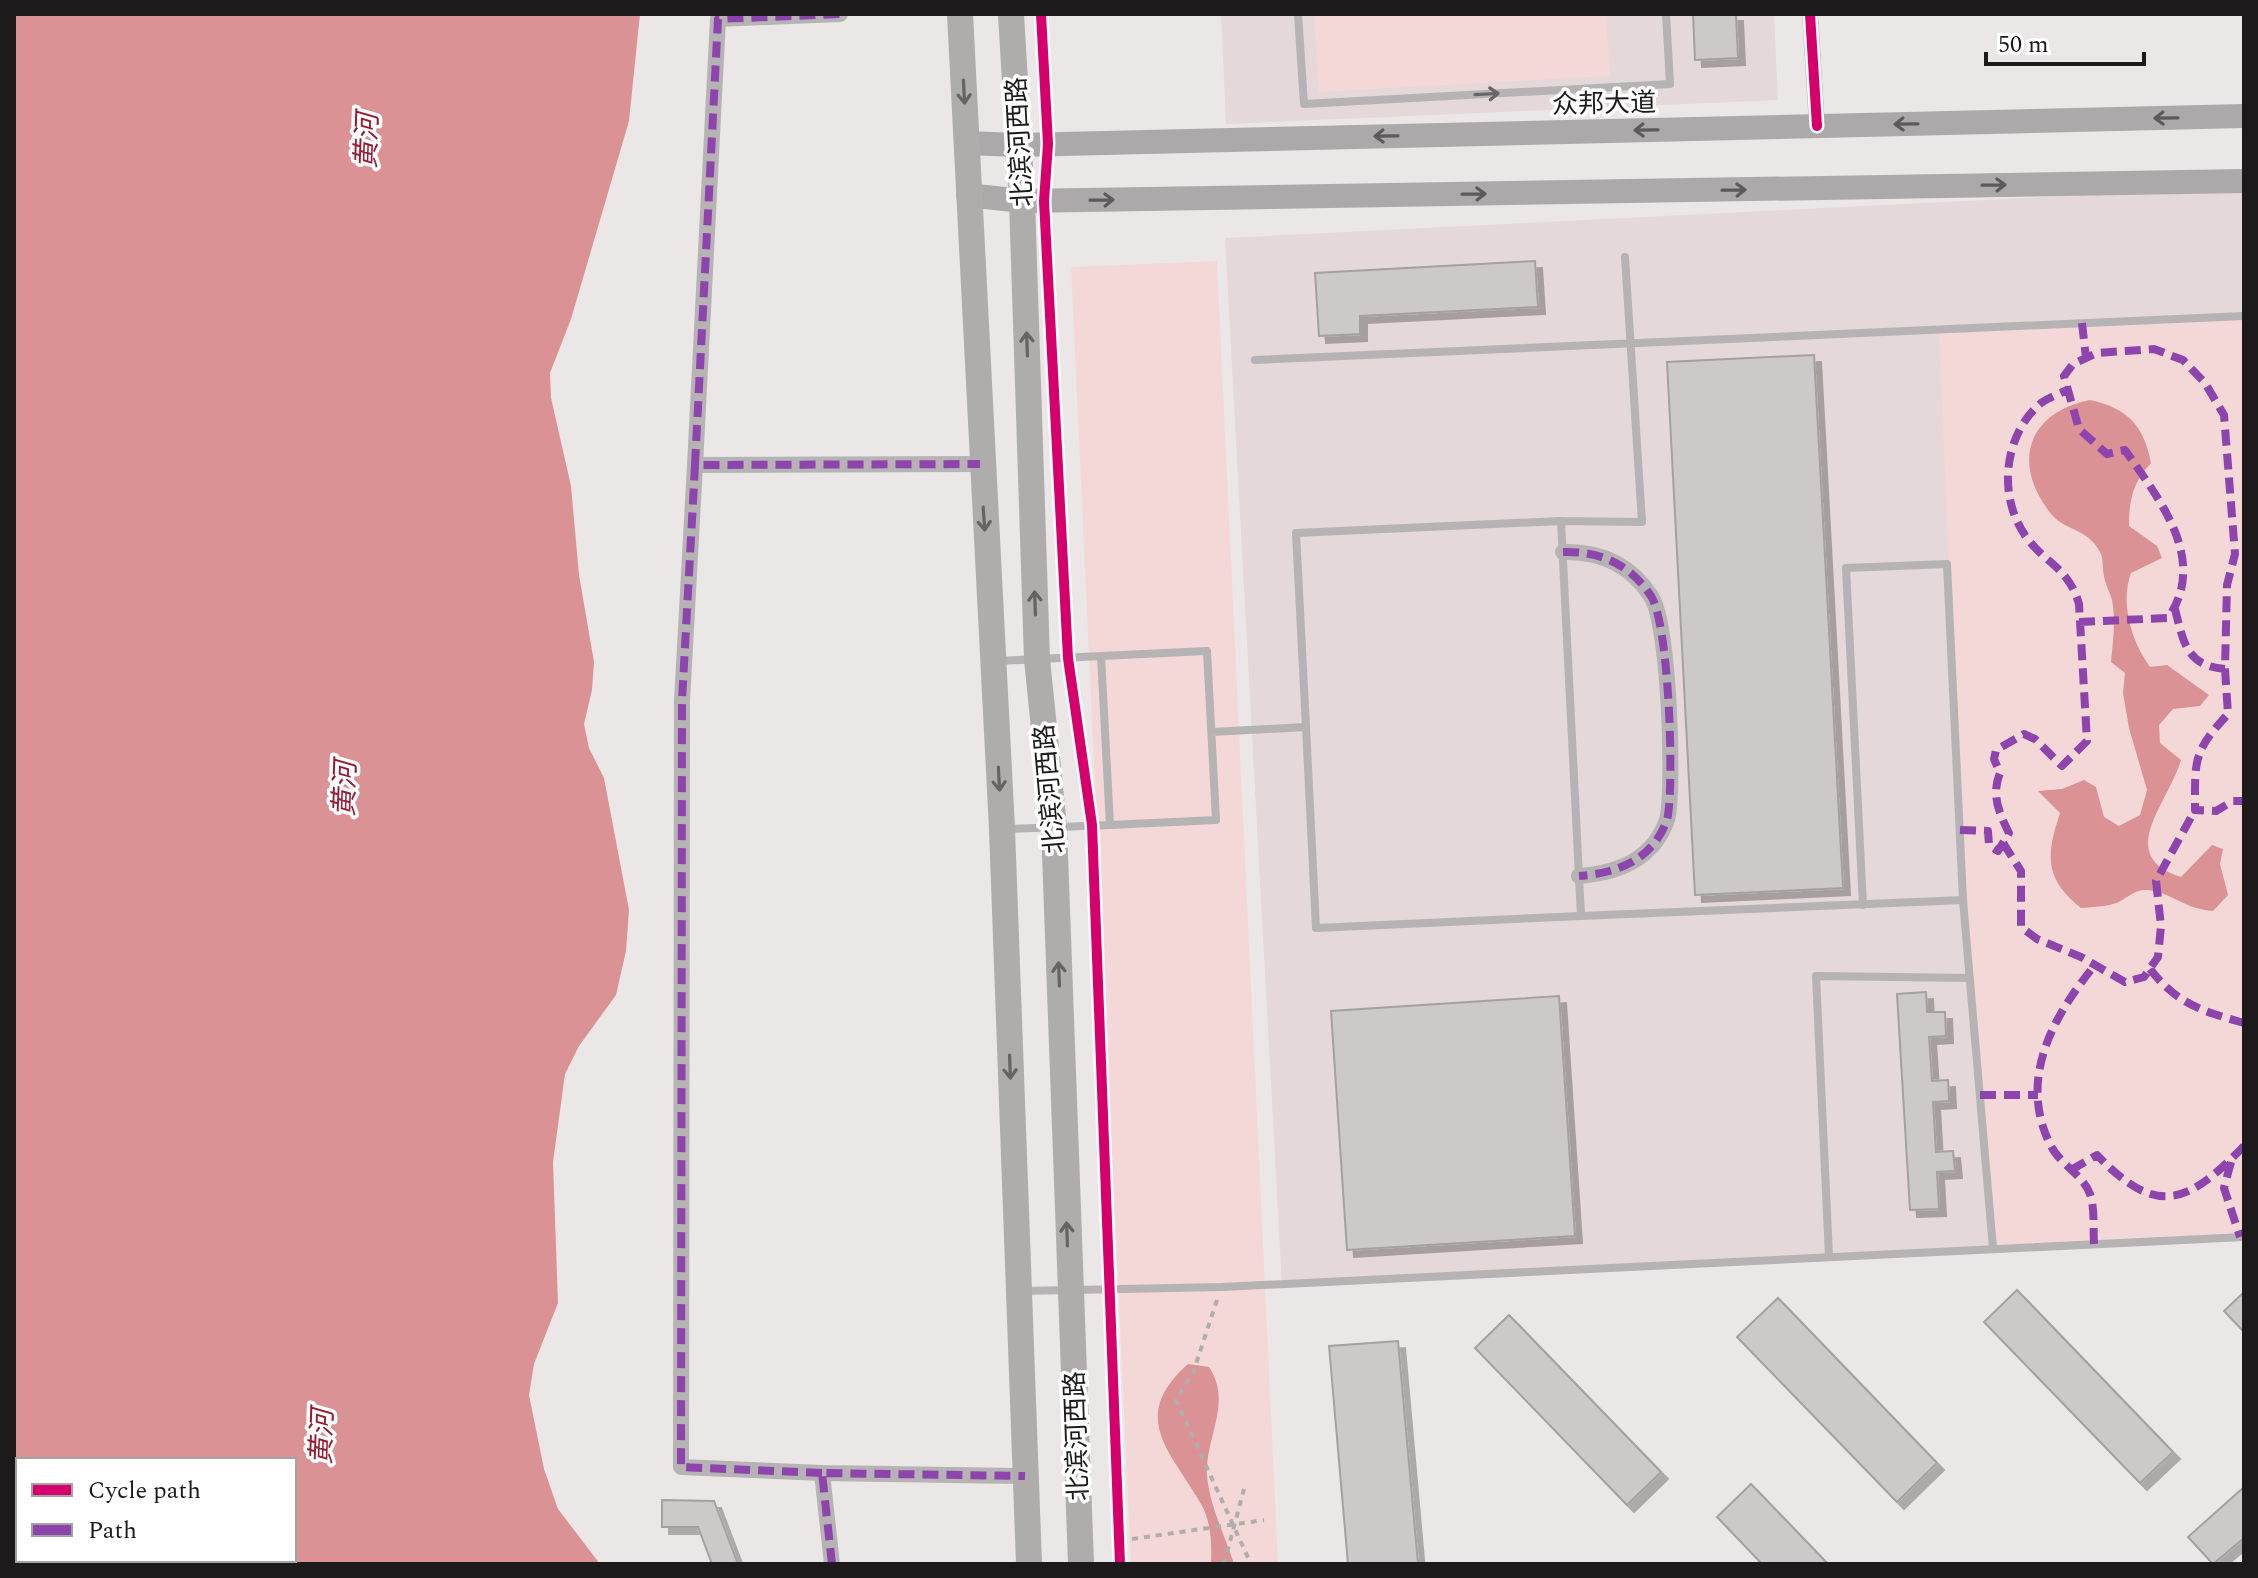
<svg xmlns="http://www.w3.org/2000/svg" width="2258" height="1578" viewBox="0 0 2258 1578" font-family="Spectral,'Noto Sans SC',serif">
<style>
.built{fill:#e4d8d8}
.green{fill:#f4d8d8}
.water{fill:#db9295;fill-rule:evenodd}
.building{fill:#cdc9c9;stroke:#a4a1a1;stroke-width:2;filter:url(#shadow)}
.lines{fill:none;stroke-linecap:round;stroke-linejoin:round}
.path{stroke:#b0adad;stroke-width:4;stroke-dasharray:6 6;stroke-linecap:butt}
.lane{stroke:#b5b3b3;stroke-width:8}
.street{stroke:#b5b3b3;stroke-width:16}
.secondary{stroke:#aba9a9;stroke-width:24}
.primary{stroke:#afacac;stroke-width:26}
.quiet{stroke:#8e44ad;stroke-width:8;stroke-dasharray:16 8;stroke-linecap:butt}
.cycleway-casing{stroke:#fff;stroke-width:15}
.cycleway{stroke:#d6006c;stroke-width:10}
.oneway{stroke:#666363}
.oneway2{stroke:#686666}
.oneway3{stroke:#5c5a5a}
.labels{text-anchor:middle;stroke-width:7;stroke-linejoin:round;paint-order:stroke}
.street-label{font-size:26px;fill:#1c1a1a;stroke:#fff}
.water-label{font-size:28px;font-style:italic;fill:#991b31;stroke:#fff}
</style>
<defs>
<filter id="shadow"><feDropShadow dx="7" dy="7" stdDeviation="0" flood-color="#0004"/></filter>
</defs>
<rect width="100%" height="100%" fill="#ece7e7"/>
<path class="built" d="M1221,14H1774L1778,100L1226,124Z
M2244,187V1238L1282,1286L1225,238Z"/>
<path class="green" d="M1314,14H1606L1610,76L1319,92Z
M1217,261L1278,1564H1131L1071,267Z
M2244,316V1237L1993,1248L1960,830L1939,330Z"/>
<path class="water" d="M14,14H640L629,121L571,319L550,373L551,398L571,486L579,575L594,662L592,690L584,724L589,748L604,778L629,910L626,951L616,995L579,1046L565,1074L553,1162L558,1303L534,1364L529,1395L544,1469L558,1509L600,1564H14ZM18,1460H294V1560H18Z
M2090,400C2127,408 2144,425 2151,463C2133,483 2129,499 2129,526L2157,546L2162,558L2131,573C2120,603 2131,641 2150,667L2167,665L2209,695L2200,706L2173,709L2159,725L2160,743L2181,760C2168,804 2114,856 2181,877L2212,845L2223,849L2220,864L2228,895L2213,911C2184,909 2171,892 2147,890C2133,889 2125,901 2113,904C2103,907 2091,907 2081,908C2044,878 2046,856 2060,813L2038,791L2062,789L2084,780L2096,787L2104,817L2119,826L2140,815L2147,790L2129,728L2123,693L2125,673L2111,662C2113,640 2116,621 2112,600C2110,592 2105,584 2104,576C2102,568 2104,560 2100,552C2087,528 2066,531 2052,515C2011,465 2026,413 2090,400Z
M1188,1364L1209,1367C1233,1403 1205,1437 1207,1475C1209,1504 1225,1536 1234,1564H1211C1212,1544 1211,1521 1201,1504C1171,1451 1128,1418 1188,1364Z"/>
<path class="building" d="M1693,14H1736L1738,58L1695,60Z
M1535,261L1538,307L1360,316V334L1319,336L1315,273Z
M1814,355L1843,888L1695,895L1667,362Z
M1926,992L1927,1012H1945L1946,1036L1929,1037L1932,1081L1948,1080L1949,1101L1933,1102L1936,1152L1953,1151L1955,1171L1937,1172L1939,1209L1910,1210L1897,994Z
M1559,996L1575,1236L1347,1250L1331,1011Z
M2017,1290L2173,1452L2140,1483L1984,1322Z
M2244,1292V1332L2224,1311Z
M1778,1298L1937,1463L1897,1502L1737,1337Z
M1509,1315L1661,1472L1627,1505L1475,1348Z
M1398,1341L1418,1564H1348L1329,1346Z
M1751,1484L1828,1564H1762L1717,1517Z
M2244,1487V1538L2213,1564L2188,1537Z
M662,1500L714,1501L738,1564H712L698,1527H662Z"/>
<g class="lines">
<path class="path" d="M1217,1300L1193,1373L1176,1400L1250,1562
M1132,1539L1264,1520
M1224,1564L1244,1489"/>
<path class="lane" d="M1041,14L1048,144L1044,201L1068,658L1092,825L1120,1564
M1298,14L1304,104L1670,84L1666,14
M1255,360L2244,316
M1561,521L1642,522L1625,257
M1207,651L1216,820L1110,825L1101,656Z
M998,661L1101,656
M1212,732L1306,727L1316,928L1581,916L1561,521L1296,533L1306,727
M1007,829L1110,825
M1963,900L1993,1248
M1581,916L1963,900L1947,564L1846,568L1863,905
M1829,1256L1816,976L1970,978
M1022,1291L1222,1287L2244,1237"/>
<path class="street" d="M1810,14L1817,126
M695,465L718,19L840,14
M1563,552C1600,551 1630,564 1651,596C1669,624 1674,778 1668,815C1667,824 1658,840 1651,847C1633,867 1605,874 1579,876
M822,1473L681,1467L682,701L695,465L980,464
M832,1564L822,1473L1025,1476"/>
<path class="secondary" d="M966,143L1020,145L2244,116
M968,195L1022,201L2244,181"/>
<path class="primary" d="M960,14L1002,829L1029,1564
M1011,14L1022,201L1037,659L1054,827L1081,1564"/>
<path class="quiet" d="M2082,323L2086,358
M695,465L718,19L840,14
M1563,552C1600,551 1630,564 1651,596C1669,624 1674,778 1668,815C1667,824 1658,840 1651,847C1633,867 1605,874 1579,876
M2079,622L2168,618C2209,559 2158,498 2125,450L2107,454L2079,429L2064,376L2073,364L2097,353L2154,349L2183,360L2205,383L2224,415L2235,554L2227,585L2225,669C2186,666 2183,641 2175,609
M2225,669L2228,714C2193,752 2195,759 2195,810L2216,811L2233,801H2244
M1960,830L1988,831L1989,845L1998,851L2009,833C1999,813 1991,795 2000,773L1994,759L1996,750L2024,734L2035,739L2062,766L2087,741L2079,604C2068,567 2047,565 2027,538C1997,498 2003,435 2041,403C2049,397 2060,394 2069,389
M2003,843L2021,871V927L2037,939L2081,957L2125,982L2144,977L2158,957L2161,926L2156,881L2195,810
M2150,969C2177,1004 2202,1011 2244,1023
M1980,1095H2038
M2231,1162L2224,1188L2240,1237
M2071,1170L2097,1155C2157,1218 2188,1204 2244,1146
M2094,1244C2093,1229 2095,1208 2090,1194C2084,1176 2060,1164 2051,1146C2017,1080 2053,1016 2095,965
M822,1473L681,1467L682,701L695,465L980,464
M832,1564L822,1473L1025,1476"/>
<g class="cycleway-casing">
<path id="cycleway" d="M1041,14L1048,144L1044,201L1068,658L1092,825L1120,1564
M1810,14L1817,126"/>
</g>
<use href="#cycleway" class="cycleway"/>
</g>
<defs><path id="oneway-shaft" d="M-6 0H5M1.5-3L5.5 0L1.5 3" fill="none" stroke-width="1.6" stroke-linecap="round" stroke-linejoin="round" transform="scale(2)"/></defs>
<g class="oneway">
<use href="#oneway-shaft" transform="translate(964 92) rotate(87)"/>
<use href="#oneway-shaft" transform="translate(1027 344) rotate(-92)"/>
<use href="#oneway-shaft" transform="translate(984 519) rotate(86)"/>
<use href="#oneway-shaft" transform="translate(1035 603) rotate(-92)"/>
<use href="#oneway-shaft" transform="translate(999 779) rotate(87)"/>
<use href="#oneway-shaft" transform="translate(1059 974) rotate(-92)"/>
<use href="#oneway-shaft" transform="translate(1010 1067) rotate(88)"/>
<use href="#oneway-shaft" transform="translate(1067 1234) rotate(-92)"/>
</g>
<use class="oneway2" href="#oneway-shaft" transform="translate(1487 94) rotate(-3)"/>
<g class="oneway3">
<use href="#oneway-shaft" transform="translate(2166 118) rotate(179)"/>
<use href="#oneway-shaft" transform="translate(1906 124) rotate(179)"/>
<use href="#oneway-shaft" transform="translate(1646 130) rotate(179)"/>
<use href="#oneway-shaft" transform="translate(1386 136) rotate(179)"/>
<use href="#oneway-shaft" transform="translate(1994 185) rotate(-1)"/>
<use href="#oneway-shaft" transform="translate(1734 190) rotate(-1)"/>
<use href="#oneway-shaft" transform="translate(1474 194) rotate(-1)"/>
<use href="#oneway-shaft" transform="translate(1102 200) rotate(-1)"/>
</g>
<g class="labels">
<g class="street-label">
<text transform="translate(1604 103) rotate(-1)" y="9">众邦大道</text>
<text transform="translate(1019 142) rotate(-93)" y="9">北滨河西路</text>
<text transform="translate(1049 789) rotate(-95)" y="9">北滨河西路</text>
<text transform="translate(1076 1436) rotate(-92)" y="9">北滨河西路</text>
</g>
<g class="water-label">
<text transform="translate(366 141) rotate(-88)" y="10">黄河</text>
<text transform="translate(344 789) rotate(-88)" y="10">黄河</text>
<text transform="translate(321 1437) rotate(-88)" y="10">黄河</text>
</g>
</g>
<rect width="2258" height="1578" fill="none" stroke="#1c1a1a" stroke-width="32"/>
<rect x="16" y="1458" width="280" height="104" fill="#ffffff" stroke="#a4a3a3" stroke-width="2"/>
<rect x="32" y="1484" width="40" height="12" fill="#d6006c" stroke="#a4a3a3" stroke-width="2"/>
<text x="88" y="1498" font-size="24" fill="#1c1a1a">Cycle path</text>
<rect x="32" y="1524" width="40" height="12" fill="#8e44ad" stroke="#a4a3a3" stroke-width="2"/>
<text x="88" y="1538" font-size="24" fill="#1c1a1a">Path</text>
<path d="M1986 52v12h158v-12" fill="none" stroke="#1c1a1a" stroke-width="4"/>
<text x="1998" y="52" font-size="24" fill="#1c1a1a" stroke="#ffffff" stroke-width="6" paint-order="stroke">50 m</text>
</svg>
